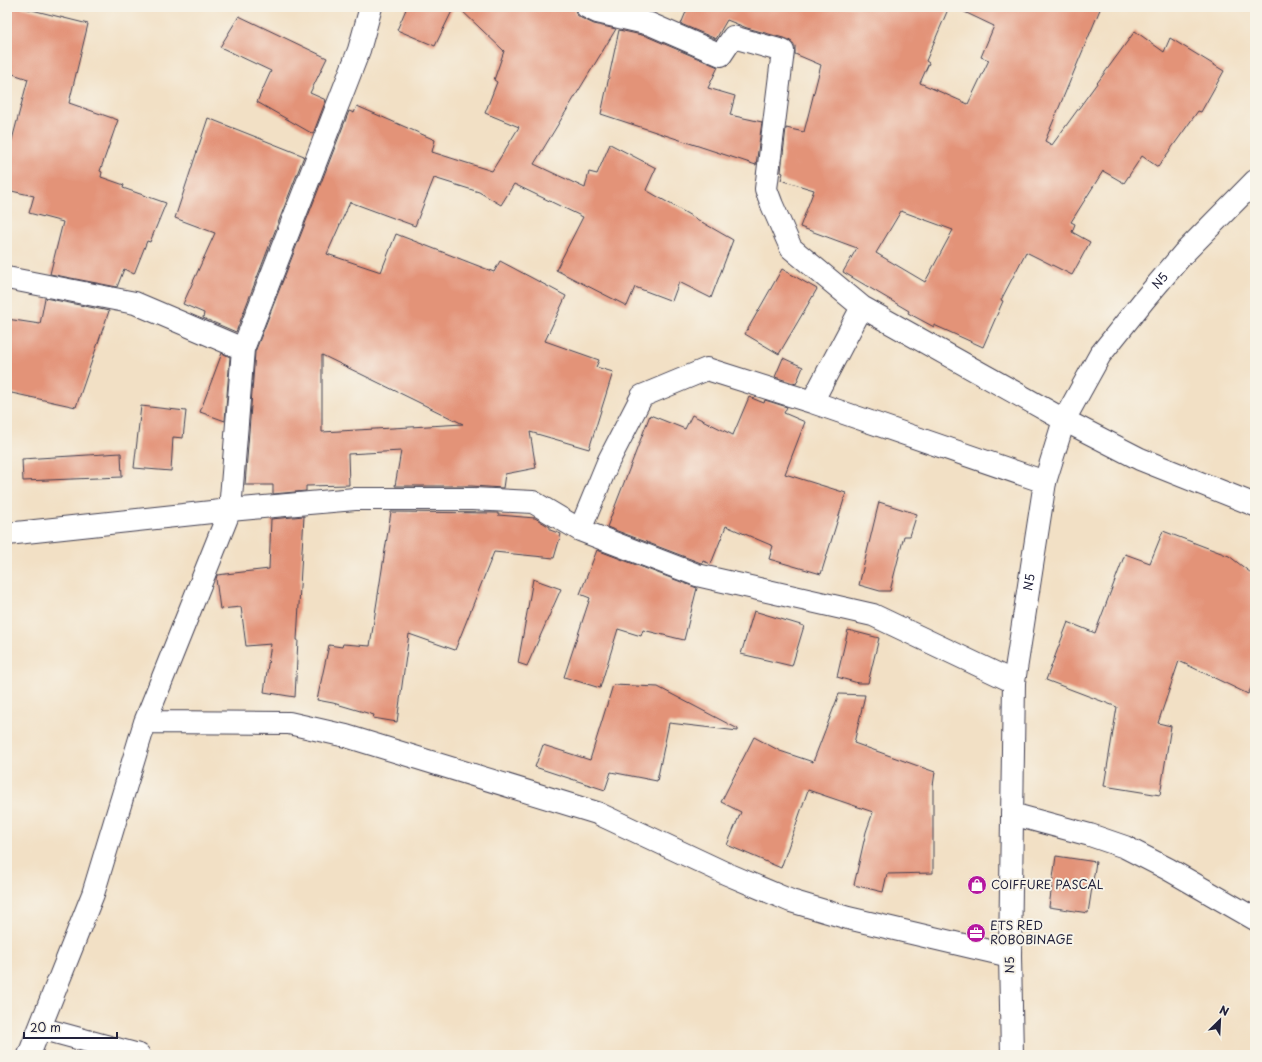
<svg xmlns="http://www.w3.org/2000/svg" width="1262" height="1062" viewBox="0 0 1262 1062" font-family="'Playpen Sans',sans-serif">
<style>
.building{fill:#e39378;fill-rule:evenodd}
.lines{fill:none;stroke-linecap:round;stroke-linejoin:round}
.minor-casing{stroke:#413e50;stroke-width:24}
.major-casing{stroke:#413e50;stroke-width:24}
.minor{stroke:#fff;stroke-width:22}
.major{stroke:#fff;stroke-width:22}
.labels{text-anchor:middle;stroke-width:4;stroke-linejoin:round;paint-order:stroke}
.street-label{font-size:12px;fill:#22223b;stroke:#f7f3e8}
.poi-label{font-size:12px;fill:#22223b;stroke:#f7f3e8;text-anchor:start}
</style>
<rect width="100%" height="100%" fill="#f7f3e8"/>
<filter id="ink" filterUnits="userSpaceOnUse"><feTurbulence type="fractalNoise" baseFrequency=".025" numOctaves="2"/><feDisplacementMap in="SourceGraphic" scale="8" xChannelSelector="R" yChannelSelector="G"/><feConvolveMatrix kernelMatrix="1 2 1 2 8 2 1 2 1" color-interpolation-filters="sRGB"/></filter>
<filter id="wash" filterUnits="userSpaceOnUse"><feTurbulence type="fractalNoise" baseFrequency=".012" numOctaves="4" result="noise"/><feDisplacementMap in="SourceGraphic" scale="16" xChannelSelector="R" yChannelSelector="G"/><feGaussianBlur stdDeviation="0.9" result="paint"/><feColorMatrix in="noise" values="0 0 0 0 0 0 0 0 0 0 0 0 0 0 0 0 0 1.4 0 .05"/><feComposite in="paint" operator="in"/></filter>
<g filter="url(#wash)">
<rect width="100%" height="100%" fill="#f2e0c5"/>
<g id="blocks">
<path class="building" d="M7,7H20L88,24L69,103L118,120L100,171L102,172L101,177L124,185L123,188L166,203L150,242L147,241L134,274L124,269L117,287L50,274L63,222L29,213L34,196L7,190V159L28,79L7,72Z
M407,7H454L435,46L397,30Z
M458,7H575L576,14L581,18L594,24L616,29L534,164L585,188L589,172L597,174L610,144L656,168L646,190L733,240L711,298L679,282L672,301L635,287L627,306L556,270L583,217L514,184L501,205L479,192L434,178L415,226L350,202L327,254L381,272L396,234L494,272L500,261L566,296L545,341L599,360L596,367L613,372L589,449L530,432L536,468L505,474L503,488L472,486H395L401,451L348,454L349,485L306,486V491L273,494V485H245L255,352L349,111L354,113L357,106L435,140L432,152L492,171L519,127L485,113L497,82L494,80L504,51ZM322,355L463,424L322,432Z
M688,7H949L926,61L929,63L920,83L968,104L989,60L981,57L994,26L954,7H1101L1045,141L1052,145L1135,31L1164,52L1170,38L1224,71L1201,112L1198,111L1158,167L1142,156L1124,183L1103,171L1071,222L1075,224L1072,232L1090,242L1072,275L1026,252L1001,300L1003,301L983,347L934,325V327L908,313L909,311L843,272L857,248L800,227L814,190L781,180L783,173L781,172L786,128L804,132L821,65L795,54V46L792,42L787,39L747,28L727,20L716,39L681,24ZM901,211L953,230L925,282L876,253Z
M239,16L327,58L310,93L326,100L313,134L257,102L271,71L220,47Z
M619,30L646,36L718,67L708,88L735,96L730,115L762,122L756,165L601,114Z
M208,118L304,156L236,332L203,318L204,313L183,304L215,233L175,218Z
M782,269L817,289L779,354L745,334Z
M45,298L109,311L76,407L7,392V319L40,324Z
M222,353L230,357L225,421L200,412Z
M783,358L803,367L796,384L775,377Z
M749,397L764,403L765,400L787,407L784,413L805,422L785,474L846,493L821,574L769,559L773,546L726,526L711,564L703,561L702,563H701L607,527L650,415L685,429L692,415L733,435Z
M141,406L186,411L183,438L173,437L171,471L134,468Z
M121,453L122,477L23,481L22,459Z
M879,502L917,514L910,536H904L890,591H880L859,585Z
M391,512L498,513V515L535,518L550,527V530L561,534L554,558L494,552L455,650L409,634L397,722L373,718L374,715L333,703L317,700L329,645L342,647L343,644L370,646Z
M304,516L297,640H298L295,697L264,692L271,644L246,646L241,607L220,609L216,579L217,575L269,569L271,519Z
M1163,531L1229,556L1255,576V680L1248,694L1179,661L1158,723L1171,726L1160,795L1104,786L1117,707L1046,680L1068,622L1095,633L1125,554L1150,563Z
M597,550L697,588L684,640L643,630L641,636L618,629L600,688L564,677L590,598L580,594Z
M533,579L561,589L527,666L518,663Z
M754,611L804,626L792,666L741,654Z
M848,630L879,638L868,683H858L837,677Z
M613,685L658,687L738,729V731L669,723L657,781L611,772L605,790L535,767L543,745L590,760Z
M839,694L865,695L854,743L935,772L933,786V873L887,874L883,892L854,885L866,832L873,812L808,790L781,868L727,845L741,812L721,802L754,737L780,751L813,762Z
M1056,856L1096,862L1088,913L1049,907Z"/>
</g>
</g>
<g filter="url(#ink)">
<use href="#blocks" fill-opacity="0" stroke="#413e50" stroke-width="1"/>
<g class="lines">
<g class="minor-casing">
<path id="minor" d="M587,7L597,12L650,24L721,55L733,37L783,51L766,189L772,205L791,248L862,307L1064,420L1140,459L1255,505
M7,278L135,303L243,349
M812,402L862,307
M580,530L697,575L873,615L1014,682
M7,534L230,510L355,499H472L533,502L580,530L608,462L642,396L707,369L812,402L1045,482
M145,722L289,723L346,736L597,813L725,873L791,901L848,918L1010,956
M1012,814L1090,835L1125,847L1168,869L1255,919
M40,1028L139,1055
M29,1055L93,894L145,722L230,510L243,349L359,50L371,7"/>
</g>
<g class="major-casing">
<g id="major">
<path id="s1" d="M1012,1055L1010,956L1014,682L1045,482L1064,420L1100,355L1144,300L1183,254L1255,181"/>
</g>
</g>
<use href="#minor" class="minor"/>
<use href="#major" class="major"/>
</g>
</g>
<defs>
<g id="shop-disc" transform="scale(1)"><circle r="9.5" fill="#b5179e" stroke="#f7f3e8"/><path d="M-5-2.5h2.3a2.7 3.5 0 0 1 5.4 0H5L5.5 6h-11ZM-1.5-2.5h3a1.5 2.3 0 0 0-3 0Z" fill="#fff"/></g>
<g id="office-disc" transform="scale(1)"><circle r="9.5" fill="#b5179e" stroke="#f7f3e8"/><path d="M-6-3h4V-5.5h4V-3h4V5H-6ZM-1-4.5V-3h2v-1.5ZM-6 0V1H6V0Z" fill="#fff"/></g>
</defs>
<g fill-rule="evenodd">
<use href="#shop-disc" x="977" y="885"/>
<use href="#office-disc" x="976" y="933"/>
</g>
<g class="labels">
<g class="street-label">
<text dy="4" stroke="none"><textPath href="#s1" startOffset="810">N5</textPath></text>
<text dy="4" stroke="none"><textPath href="#s1" startOffset="474">N5</textPath></text>
<text transform="translate(1010 965) rotate(-91)" y="4">N5</text>
</g>
<g class="poi-label">
<text x="991" y="889">COIFFURE PASCAL</text>
<text x="990" y="930">ETS RED<tspan x="990" dy="14">ROBOBINAGE</tspan></text>
</g>
</g>
<rect width="1262" height="1062" fill="none" stroke="#f7f3e8" stroke-width="24"/>
<g transform="translate(1220 1020) rotate(24)" stroke="#f7f3e8" stroke-width="3" paint-order="stroke">
<path d="M0-3L7 15L0 10L-7 15Z" fill="#22223b"/>
<text y="-6" font-size="11" font-weight="bold" text-anchor="middle" fill="#22223b">N</text>
</g>
<path d="M24 1032v6h93v-6" fill="none" stroke="#22223b" stroke-width="2"/>
<text x="30" y="1032" font-size="12" fill="#22223b" stroke="#f7f3e8" stroke-width="3" paint-order="stroke">20 m</text>
</svg>
